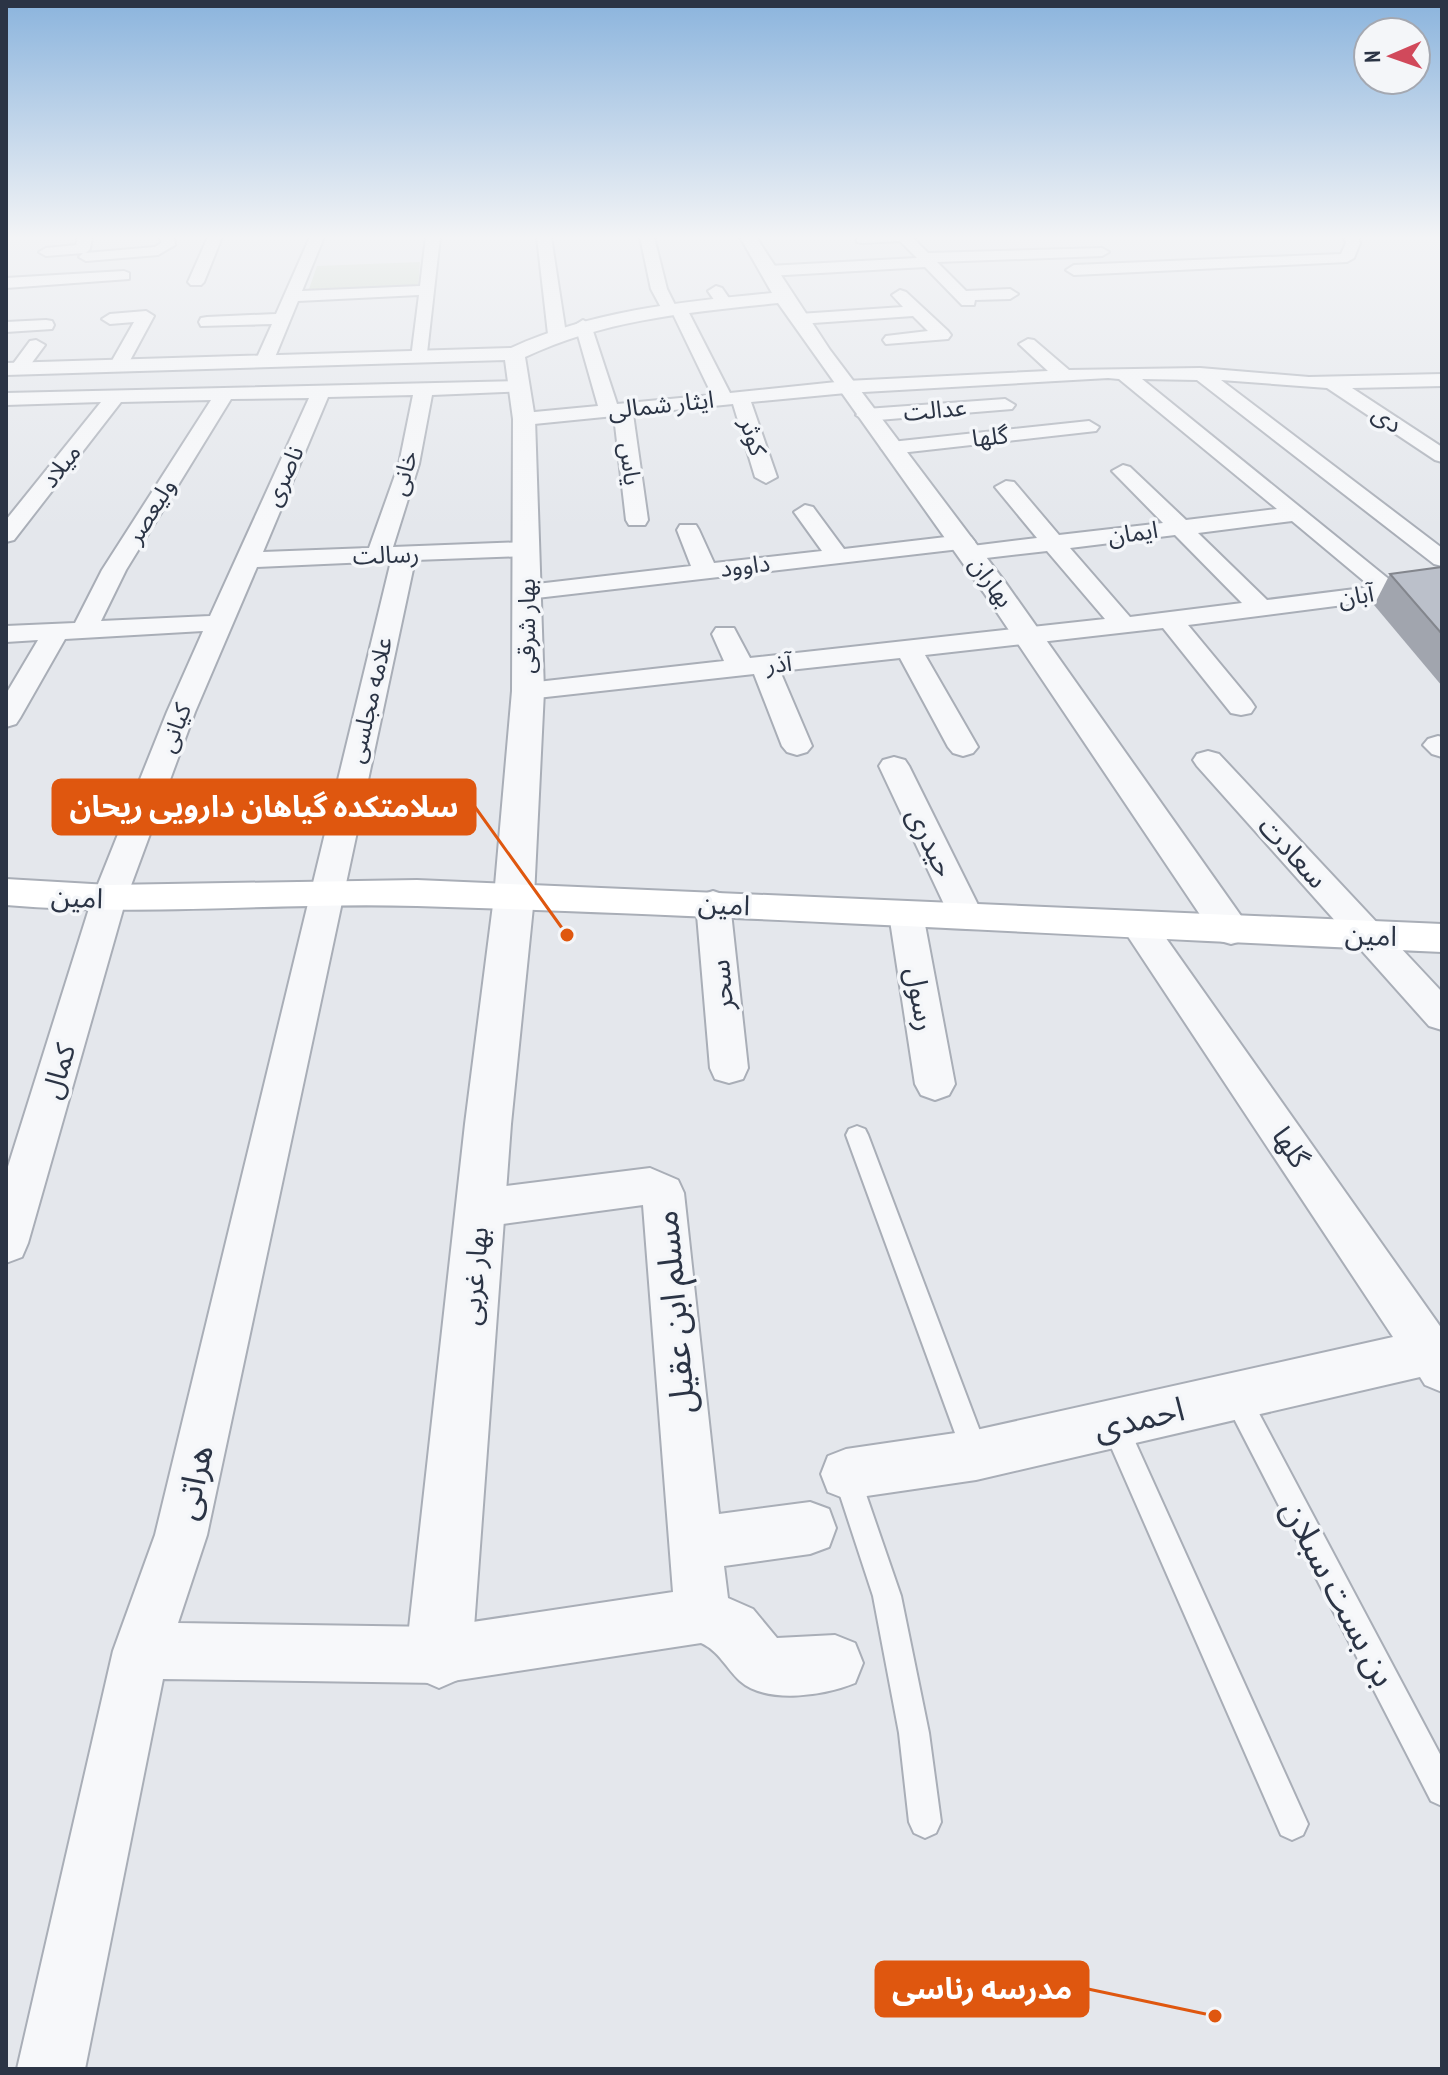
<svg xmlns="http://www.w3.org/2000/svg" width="1448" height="2075" viewBox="0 0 1448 2075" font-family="'PT Sans Narrow','Noto Sans Arabic',sans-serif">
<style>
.green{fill:#c9d6c5}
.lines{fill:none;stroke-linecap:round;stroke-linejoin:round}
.service-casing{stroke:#a9aeb7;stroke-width:4}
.minor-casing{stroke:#a9aeb7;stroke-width:4}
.tertiary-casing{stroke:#a9aeb7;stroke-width:4}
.secondary-casing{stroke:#a9aeb7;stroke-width:4}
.service{fill:#f7f8fa;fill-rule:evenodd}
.minor{fill:#f7f8fa;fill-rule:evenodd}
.tertiary{fill:#f7f8fa;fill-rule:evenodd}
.secondary{fill:#fff;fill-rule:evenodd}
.wall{fill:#a1a5ae}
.building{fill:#bbc0ca;stroke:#83868d;stroke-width:2}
.labels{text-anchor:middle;stroke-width:7;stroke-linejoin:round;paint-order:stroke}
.far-street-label{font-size:24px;fill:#2b3445;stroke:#f4f6f9}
.street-label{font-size:28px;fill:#2b3445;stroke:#f4f6f9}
.near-street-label{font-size:34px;fill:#2b3445;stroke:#f4f6f9}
.leader{fill:none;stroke:#df570f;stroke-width:3}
.callout-dot{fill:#df570f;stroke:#f4f6f9;stroke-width:3}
.callout{fill:#df570f;stroke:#df570f;stroke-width:3}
.callout-label{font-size:30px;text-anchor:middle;font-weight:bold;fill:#fff}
</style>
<rect width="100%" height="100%" fill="#e4e7ec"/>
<path class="green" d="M420,262L418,287L308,292L317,266Z"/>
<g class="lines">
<g class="service-casing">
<path id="service" d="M857,1126L865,1129L868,1135L989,1455L985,1464L976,1468L967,1464L963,1455L846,1135L849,1129Z
M1236,1383L1245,1387L1442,1758V1806L1431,1801L1227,1405L1223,1396L1227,1387Z
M1114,1411L1123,1415L1303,1813L1308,1824L1303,1835L1292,1840L1281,1835L1101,1424L1105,1415Z
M846,1461L855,1465L859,1474L901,1596L929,1733L941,1822L936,1833L925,1838L914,1833L909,1822L899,1733L873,1596L833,1474L837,1465Z"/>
</g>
<g class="minor-casing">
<path id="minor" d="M78,237H92L90,249L86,253L155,247L161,243L160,237H174L175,245L158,255L86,261L79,257L83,253L46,256L39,252L46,248L76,245Z
M208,237H222L204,282L201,285H191L188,282Z
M310,237H324L302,291L420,286L426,237H440L426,362H414L411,358L419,295L298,301L273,362L264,367L255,362L272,324L201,326L199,322L201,318L207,317L276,314Z
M537,237H551L566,334L557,339L548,334Z
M640,237H654L667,289L675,305L685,306L687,309L730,393L846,381L1048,371L1019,344L1028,339L1034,340L1069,370L1200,368L1309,377L1442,374V386L1352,388L1442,447V462L1435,460L1327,388L1221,380L1442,548V566L1434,564L1197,380L1142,379L1401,589L1398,594L1382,600L1188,625L1251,701L1255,707L1251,713L1241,715L1231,713L1163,628L925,655L978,747L973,753L963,756L953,753L948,747L900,658L780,671L812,746L807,752L797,755L787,752L782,746L754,674L528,699L518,697L514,691L518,685L528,683L724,661L712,634L716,628H734L750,658L1105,619L1047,551L969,560L961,558L957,553L960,549L528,599L519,597L516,592L519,587L528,585L691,566L677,530L680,525H696L699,530L714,563L822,551L794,512L805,505L813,507L844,549L963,535L971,537L975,542L972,546L1037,538L995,487L1006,481L1014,482L1059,535L1163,523L1112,471L1123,465L1130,467L1186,520L1277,509L1119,379L1108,378L846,393L751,402L777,477L766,483L755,477L733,404L633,414L648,520L645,525H629L626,520L614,416L524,425L514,419L524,413L598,406L575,325L583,320L591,325L617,404L712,395L673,314L664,313L651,289ZM1292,521L1371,587L1267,600L1198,533ZM1175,535L1242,603L1130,617L1070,548Z
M857,237H912L928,253L1102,248L1109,252L1102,256L937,262L966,291L1010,289L1018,294L1010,299L975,300L974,305H962L925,267L768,276L760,271L768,266L917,258L900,241L862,243L857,242Z
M1344,237H1358L1360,243L1354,258L1347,262L1074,275L1066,270L1074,265L1341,254L1346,243Z
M124,271L129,273V279L6,288V278Z
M716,286L722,288L733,304L731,307H719L708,291Z
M900,290L906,292L948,331L951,335L948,339L886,344L883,340L886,336L928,331L913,316L799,324L791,319L799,314L903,307L892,295Z
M146,311L154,316L127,366L118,371L112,370L109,366L134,322L110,324L102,319L110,314Z
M46,320L52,321L54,325L52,329L6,332V322Z
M36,340L45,345L25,372H13L10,368L13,364L30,341Z
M518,381L527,387L525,391L432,395L419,464L393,547L526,542L534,544L538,549L534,554L526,556L415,560L207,1535L178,1623L439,1627L673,1592L643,1205L481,1227L466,1221L459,1208L466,1195L481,1189L650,1168L678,1180L684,1193L719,1514L810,1502L829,1509L836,1528L829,1547L810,1554L724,1566L728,1598L753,1609L777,1638L835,1635L855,1643L863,1663L855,1683C826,1695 767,1705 740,1681C726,1668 719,1651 701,1643L439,1683L163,1679L85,2069H17L113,1651L155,1535L391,561L257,567L195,712L126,899L28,1243L22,1257L6,1263V1173L92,899L167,712L203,631L65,639L20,718L16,724L6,727V694L38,640L6,642V626L75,623L102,570L211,400L121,402L14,540L6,542V520L101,402L6,405V393ZM413,395L399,464L369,548L263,552L328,397ZM309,398L210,616L101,621L126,570L231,399Z
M1005,399L1015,405L1012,409L866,421L856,415L866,409Z
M1089,421L1099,427L1096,431L891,454L881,448L891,442Z
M1438,736L1442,737V757L1432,754L1423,745L1428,739Z
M1208,751L1219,754L1442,992V1030L1429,1026L1197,766L1193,760L1197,754Z
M894,757L905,760L909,766L984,917L979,925L967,929L955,925L950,917L879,766L883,760Z
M713,891L725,895L730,903L748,1068L743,1079L729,1083L715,1079L710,1068L696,903L701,895Z
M906,902L918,906L923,914L955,1084L949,1095L935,1100L921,1095L915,1084L889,914L894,906Z
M1139,914L1151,917L1442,1329V1392L1425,1385L1420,1377L976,1480L846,1499L828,1492L821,1474L828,1456L846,1449L976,1430L1393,1337L1127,935L1122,926L1127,917Z"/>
</g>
<g class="tertiary-casing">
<path id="tertiary" d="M740,237H756L830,350L1005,582L1251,930L1245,940L1231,944L1217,940L984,593L778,303C691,312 606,319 525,357L535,419L544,691L534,897L511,1124L472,1655L462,1678L439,1688L416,1678L406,1655L465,1124L494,897L512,691L513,419L505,360L6,375V363L511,348C594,310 682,302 772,293Z"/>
</g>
<g class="secondary-casing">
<path id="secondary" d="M6,879L109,885L417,880L1442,924V952C1101,937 759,916 417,906C280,902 143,917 6,905Z"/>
</g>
<use href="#service" class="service"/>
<use href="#minor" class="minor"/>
<use href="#tertiary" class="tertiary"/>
<use href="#secondary" class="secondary"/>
</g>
<path class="wall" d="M1442,567V686L1374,605L1390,574Z"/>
<path class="building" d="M1442,567V634L1390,574Z"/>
<linearGradient id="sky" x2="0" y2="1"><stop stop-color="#8bb4dd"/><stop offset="0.45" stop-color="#f3f4f6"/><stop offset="1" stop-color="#f3f4f6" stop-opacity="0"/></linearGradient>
<rect width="1448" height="527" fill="url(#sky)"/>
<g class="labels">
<g class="far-street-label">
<text transform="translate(661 405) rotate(-6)" y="8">ایثار شمالی</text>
<text transform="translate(935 410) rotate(-5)" y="8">عدالت</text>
<text transform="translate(1387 419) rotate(34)" y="8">دی</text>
<text transform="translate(753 437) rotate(72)" y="8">کوثر</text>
<text transform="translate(990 437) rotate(-6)" y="8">گلها</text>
<text transform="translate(630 464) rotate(83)" y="8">یاس</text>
<text transform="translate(61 466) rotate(-52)" y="8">میلاد</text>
<text transform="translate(404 473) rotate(-74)" y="8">خانی</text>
<text transform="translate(284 476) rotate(-66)" y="8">ناصری</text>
<text transform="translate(151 511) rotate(-58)" y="8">ولیعصر</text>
<text transform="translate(1133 533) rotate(-8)" y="8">ایمان</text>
<text transform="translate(386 555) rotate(-2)" y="8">رسالت</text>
<text transform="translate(745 566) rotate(-7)" y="8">داوود</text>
<text transform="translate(991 582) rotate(54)" y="8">بهاران</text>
<text transform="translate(1356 596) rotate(-9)" y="8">آبان</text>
<text transform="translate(527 626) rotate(-90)" y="8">بهار شرقی</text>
<text transform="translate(779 664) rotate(-6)" y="8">آذر</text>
<text transform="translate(370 700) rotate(-77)" y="8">علامه مجلسی</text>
<text transform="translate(175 728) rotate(-69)" y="8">کیانی</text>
</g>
<g class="street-label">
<text transform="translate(931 842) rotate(64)" y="10">حیدری</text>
<text transform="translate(1293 852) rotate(47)" y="10">سعادت</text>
<text transform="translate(77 897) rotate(3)" y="10">امین</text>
<text transform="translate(724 904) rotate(3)" y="10">امین</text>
<text transform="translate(1371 935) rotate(2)" y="10">امین</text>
<text transform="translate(721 985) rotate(-95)" y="10">سحر</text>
<text transform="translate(921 999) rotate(80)" y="10">رسول</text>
<text transform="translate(58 1071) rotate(-73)" y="10">کمال</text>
<text transform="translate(1291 1147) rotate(56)" y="10">گلها</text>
<text transform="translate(474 1276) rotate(-85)" y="10">بهار غربی</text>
</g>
<g class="near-street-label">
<text transform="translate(674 1312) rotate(-95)" y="12">مسلم ابن عقیل</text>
<text transform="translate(1139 1418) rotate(-13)" y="12">احمدی</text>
<text transform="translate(193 1482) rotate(-77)" y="12">هراتی</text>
<text transform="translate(1339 1593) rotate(62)" y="12">بن بست سبلان</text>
</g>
</g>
<path class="leader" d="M567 935L475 807M1215 2016L1088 1989"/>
<g class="callout-dot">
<circle cx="567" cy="935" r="8"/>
<circle cx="1215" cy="2016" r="8"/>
</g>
<g class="callout">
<rect x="53" y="780" width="422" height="54" rx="8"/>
<rect x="876" y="1962" width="212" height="54" rx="8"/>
</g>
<g class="callout-label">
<text x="264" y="817">سلامتکده گیاهان دارویی ریحان</text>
<text x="982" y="1999">مدرسه رناسی</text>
</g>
<rect width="1448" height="2075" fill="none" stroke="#2b3445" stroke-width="16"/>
<g transform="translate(1392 56) rotate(268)"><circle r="38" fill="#f4f6f9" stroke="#a4a8b1" stroke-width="2"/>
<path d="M0-6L14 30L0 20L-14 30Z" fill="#d1495b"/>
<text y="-12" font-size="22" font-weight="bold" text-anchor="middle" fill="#2b3445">N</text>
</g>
</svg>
